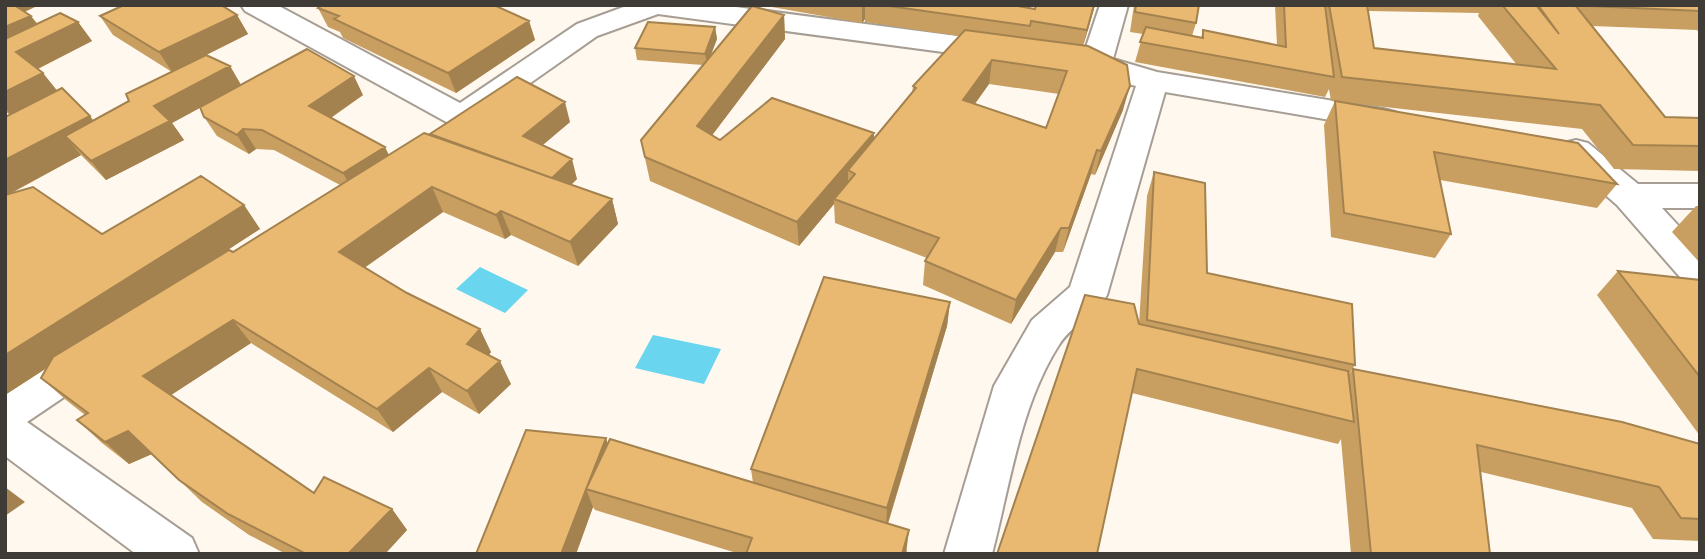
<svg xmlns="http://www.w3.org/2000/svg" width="1705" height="559" viewBox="0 0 1705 559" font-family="Inter,sans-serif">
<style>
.water{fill:#69d5ef}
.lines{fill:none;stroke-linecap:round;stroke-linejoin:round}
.minor-casing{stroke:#a69e94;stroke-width:4}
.minor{fill:#fff;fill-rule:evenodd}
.wall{fill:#c89f61;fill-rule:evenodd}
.shaded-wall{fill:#a3824f}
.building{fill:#e9b971;stroke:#a3824f;stroke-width:2;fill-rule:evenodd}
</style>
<rect width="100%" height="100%" fill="#fff8ef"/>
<path class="water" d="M480,267L528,290L505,313L456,289Z
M653,335L721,349L704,384L635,368Z"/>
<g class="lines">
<g class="minor-casing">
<path id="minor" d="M241,5H277L460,103L577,24L629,5H721L1003,42L1014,45L1018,51L1014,57L1003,60L658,14L597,36L472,124L461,127L450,124L245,11Z
M1100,5H1128L1113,59L1157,72L1383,109L1395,112L1399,119L1395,126L1383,129L1165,92L1107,295C1095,316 1071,325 1059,345C1020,406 1010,485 992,554H944L994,386L1032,320L1070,287L1136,86L1062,67L1058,61L1062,55L1084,53Z
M1576,140L1588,143L1638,184H1700V208H1662L1700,249V288L1686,284L1617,205L1564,159L1559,151L1564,143Z
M92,340L107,344L113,356L107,368L27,422L192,538L199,554H136L5,456V391L77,344Z"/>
</g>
<use href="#minor" class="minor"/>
</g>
<path class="wall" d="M5,5H39L25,12L38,24L78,22L92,41L38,69L57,91L93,121L129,101L172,72L113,35L100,16L237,15L248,34L206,55L230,66L241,85L363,95L331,118L389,155L430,134L570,122L542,145L577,179L571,185L612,199L618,224L578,266L511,235L505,239L443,212L365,267L491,352L489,355L511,384L479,414L442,392L393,432L251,343L171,395L314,493L392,509L407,530L385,554H286L249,535L202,502L152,454L129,464L102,443L77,420L85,415L66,400L41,378L47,368L5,395V117L10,115L5,111ZM200,108L204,117L217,136L249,154L256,149L274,150L340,185L233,252L204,265L260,229L244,205L102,234L8,195L81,155L106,180L184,140L172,123Z
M320,5H494L529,21L535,40L456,93L343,38L340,32L328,27L318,8L322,6Z
M760,5H1012L1035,9L1036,5H1095L1083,46L1123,110L1095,175L1091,174L1063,252H1055L1011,324L923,285L925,261L927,258L835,223L834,204L799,246L650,181L641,140L703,65L637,60L635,48L715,27L717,39L710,57L784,15L785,39L712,135L720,140L874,133V139L912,93L913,86L959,36L865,22V19L862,23ZM989,84L1059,94L1046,128L975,104Z
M1134,5H1199L1196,23L1192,36L1201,38L1203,30L1277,45L1275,5H1700V33L1697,30L1592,26L1665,117L1700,118V171L1614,169L1582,129L1331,101L1329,89L1325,97L1135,62L1143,34L1130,32ZM1368,11L1479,13L1478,16L1517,65L1374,48Z
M1335,101L1617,184L1597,208L1440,180L1451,234L1435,258L1331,237L1324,125Z
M1154,172L1207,273L1355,365L1348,376L1353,369L1700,444V541L1653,539L1632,508L1481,472L1490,554H1351L1341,439L1338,444L1132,393L1139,324L1147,196Z
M1696,206H1700V263L1672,232Z
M1618,271L1700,280V436L1597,295Z
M950,302L947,326L888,524L907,551L906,554H740L595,510L593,507L576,554H476L608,444L753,483L751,469Z"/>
<path class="shaded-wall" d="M16,5H39L21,13Z
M862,5H865V19L862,23Z
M1094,5H1095L1082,50L1087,30Z
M237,15L248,34L172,72L159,52Z
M784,15L785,39L701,150L697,126Z
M31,16L46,35L5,53V27Z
M529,21L535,40L456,93L448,73Z
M78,22L92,41L31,72L16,52Z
M715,27L717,39L707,65L705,54Z
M992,60L989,84L960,124L963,100Z
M230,66L241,85L172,123L184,140L106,180L91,161L154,106Z
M43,73L59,93L12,117L5,108V92Z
M354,76L363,95L320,125L309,106Z
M1130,86L1123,110L1095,175L1101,151Z
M565,102L570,122L530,156L523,136Z
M90,116L108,140L65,136L81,155L5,196V160Z
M243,129L256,149L249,154L237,135Z
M874,133V157L855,174L848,170V187L834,199V204L799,246L797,222Z
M385,147L395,167L354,193L343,173Z
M1097,150L1091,174L1063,252L1069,228Z
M572,159L577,179L555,200L549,180Z
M432,187L443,212L353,276L339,252Z
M612,199L618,224L578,266L570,242Z
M244,205L260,229L5,395V355Z
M501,211L511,235L505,239L496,215Z
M1061,228L1055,252L1011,324L1016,300Z
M950,302L947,326L886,529L887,508Z
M233,320L251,343L165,399L143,376Z
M480,329L491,352L478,367L467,344Z
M500,361L511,384L479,414L467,391Z
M429,368L442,392L393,432L377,409Z
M128,431L152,454L129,464L105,442Z
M606,438L612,456L586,489Z
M5,487L25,502L5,516Z
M586,489L593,507L576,554H561Z
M392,509L407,530L385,554H348Z
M909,530L906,554H902Z"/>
<path class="building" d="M5,5H14L31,16L5,27Z
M124,5H221L237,15L159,52L100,16Z
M323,5H494L529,21L448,73L334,19L339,16L318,8Z
M882,5H1012L1035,9L1036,5H1094L1087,30L1031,21L1030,26Z
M1136,5H1199L1196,23L1135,12Z
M1284,5H1325L1334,77L1140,42L1146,27L1203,38V30L1286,47Z
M1329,5H1367L1374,48L1556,69L1502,5H1536L1559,34L1538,5H1578H1575L1665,117L1700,118V146L1633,145L1600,105L1342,77Z
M1592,5H1700V11L1591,6Z
M752,6L784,15L697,126L720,140L772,98L874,133L797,222L645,157L641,140Z
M60,13L78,22L16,52L43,73L5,92V39Z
M648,22L715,27L705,54L635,48Z
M965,30L1088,46L1127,65L1130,86L1101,151L1097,150L1069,228H1061L1016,300L925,261L939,238L834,199L855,174L848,170L916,88L913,86ZM992,60L1067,71L1046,128L963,100Z
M307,49L354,76L309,106L385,147L343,173L262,130L243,129L237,135L204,117L200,107Z
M206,55L230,66L154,106L170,121L91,161L65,136L129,101L126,94Z
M517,77L565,102L523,136L572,159L552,178L430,134Z
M62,88L90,116L5,160V117Z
M1335,101L1578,143L1617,184L1434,152L1451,234L1344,213Z
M424,133L612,199L570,242L501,211L496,215L432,187L339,252L407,293L480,329L467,344L500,361L467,391L429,368L377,409L233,320L143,376L314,493L324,477L392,509L348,554H306L228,514L179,480L128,431L105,442L77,420L88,413L41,378L53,357L229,250L233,252Z
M1154,172L1205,183L1207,273L1352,304L1355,365L1147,320Z
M201,176L244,205L5,355V195L33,187L102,234Z
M1618,271L1700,280V377Z
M824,277L950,302L887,508L751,469Z
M1085,295L1134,304L1139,324L1348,371L1354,422L1137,369L1097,554H997Z
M1353,369L1622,422L1700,444V519L1681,518L1659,487L1477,445L1490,554H1371Z
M526,430L606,438L561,554H476Z
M610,439L909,530L902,554H746L752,538L586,489Z"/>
<rect width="1705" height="559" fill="none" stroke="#3f3c38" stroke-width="14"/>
</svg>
